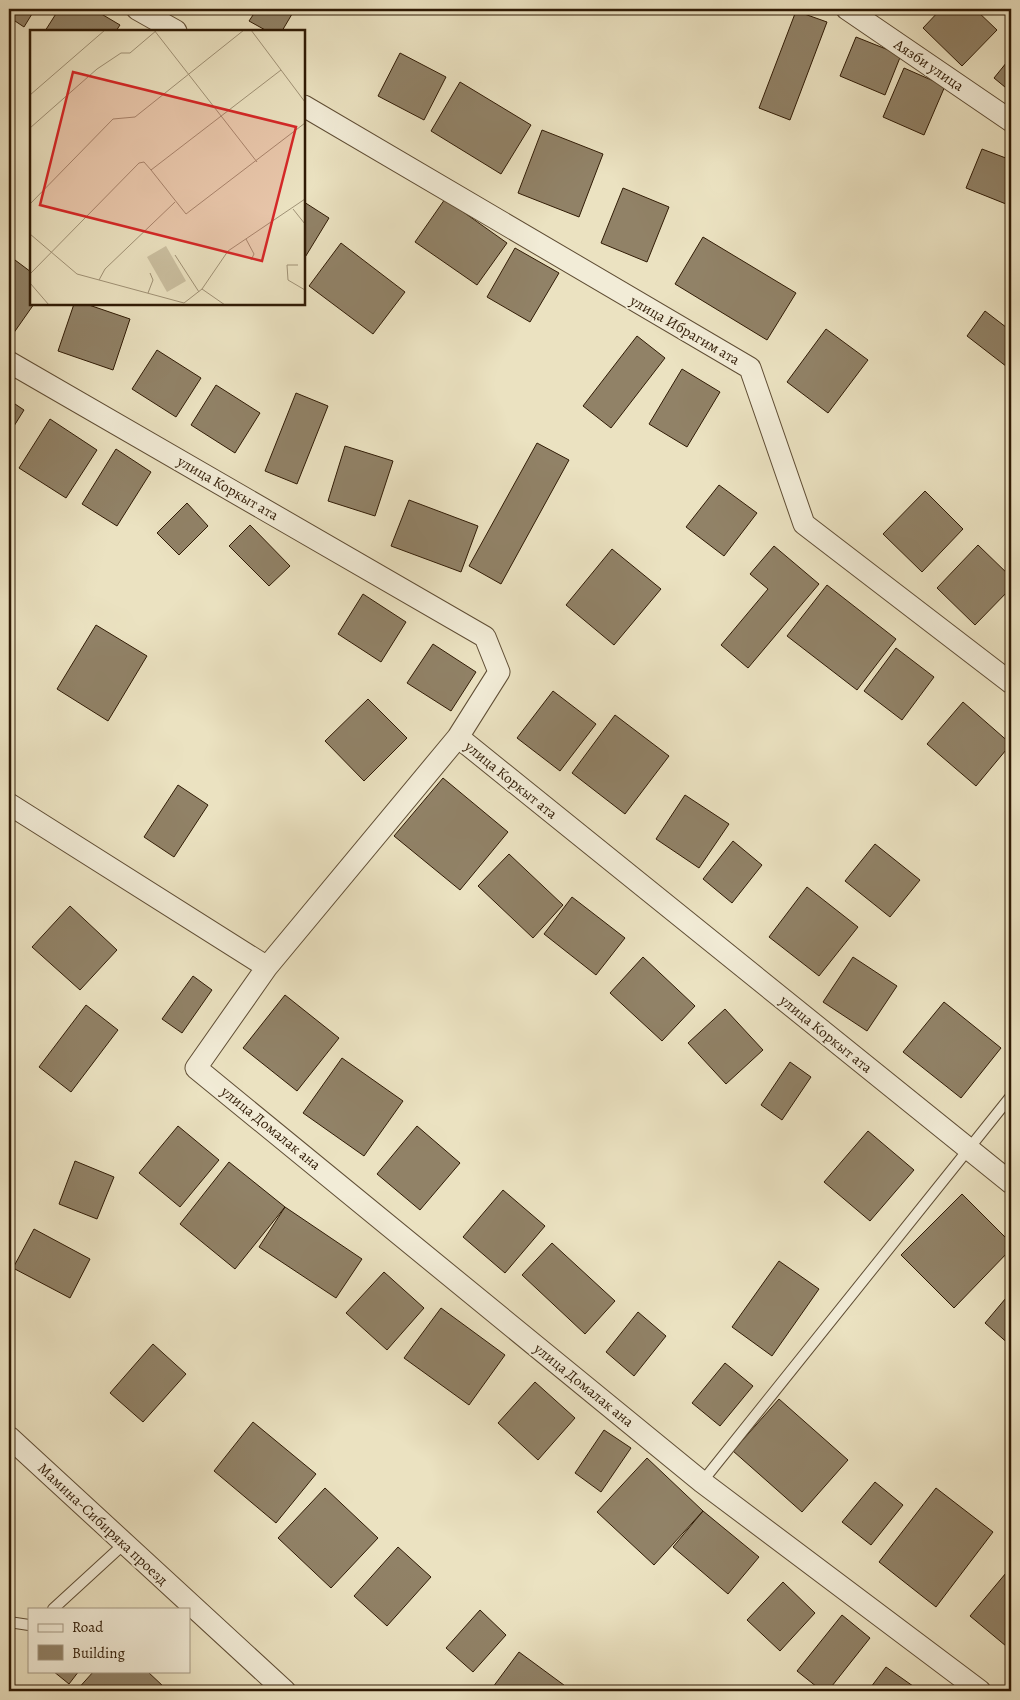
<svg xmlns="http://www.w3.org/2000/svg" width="1020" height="1700" viewBox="0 0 1020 1700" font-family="Alegreya,serif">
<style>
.building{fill:#918267;stroke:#301b05}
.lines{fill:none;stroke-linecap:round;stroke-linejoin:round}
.service-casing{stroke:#5f4d34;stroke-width:12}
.minor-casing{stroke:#5f4d34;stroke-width:23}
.service{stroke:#f2ecd7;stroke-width:10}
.minor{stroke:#f2ecd7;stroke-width:21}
.labels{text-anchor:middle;stroke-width:4;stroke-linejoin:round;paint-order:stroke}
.street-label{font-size:15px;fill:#301b05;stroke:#f2ecd7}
.inset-road{fill:none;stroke:#a09276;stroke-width:1}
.view{fill:#d62828;fill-opacity:0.15;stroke:#d62828;stroke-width:2.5}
.inset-edge{fill:none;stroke:#301b05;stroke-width:2.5}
</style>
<rect width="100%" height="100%" fill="#ebe2c1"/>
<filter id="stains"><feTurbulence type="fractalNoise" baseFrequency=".004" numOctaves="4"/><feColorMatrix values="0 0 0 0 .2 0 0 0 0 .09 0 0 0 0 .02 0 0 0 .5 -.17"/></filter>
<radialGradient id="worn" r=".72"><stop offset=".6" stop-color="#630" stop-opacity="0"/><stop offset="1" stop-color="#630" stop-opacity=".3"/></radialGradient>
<path class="building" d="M9,9H35L24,27L9,17Z
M59,9H93L120,25L116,31H45Z
M257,9H295L282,31H267L249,21Z
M941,9H975L997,30L962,66L923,28Z
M796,11L827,22L790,120L759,108Z
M856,37L901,55L885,95L840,76Z
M400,53L446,77L424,120L378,96Z
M1011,57V92L994,78Z
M904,68L945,86L924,135L883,117Z
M460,82L531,125L501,174L431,131Z
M542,130L603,154L579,217L518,193Z
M982,149L1011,160V206L966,188Z
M623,188L669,207L647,262L601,243Z
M445,199L507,243L477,285L415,242Z
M304,202L329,218L304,259Z
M703,237L796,293L767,340L675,284Z
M341,243L405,292L373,334L309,286Z
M515,248L559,273L530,322L487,297Z
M15,260L31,272V304H34L13,334L9,331V268Z
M74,304H86L130,319L113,370L58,351Z
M985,311L1011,331V370L967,336Z
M826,329L868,360L828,413L787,382Z
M637,336L665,358L611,428L583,406Z
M157,350L201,378L176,417L132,389Z
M682,369L720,392L687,447L649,424Z
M216,385L260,413L235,453L191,425Z
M296,393L328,406L297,484L265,471Z
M9,400L24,410L9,434Z
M50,419L97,450L66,498L19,468Z
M537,443L569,460L501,584L469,566Z
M345,446L393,461L375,516L328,501Z
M116,449L151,472L117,526L82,504Z
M719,485L757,513L724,556L686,527Z
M925,491L963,529L922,572L883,534Z
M409,500L478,526L461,572L391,546Z
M187,503L208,526L179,555L157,533Z
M250,525L290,566L269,586L229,546Z
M978,545L1011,577V588L975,625L937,588Z
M774,546L819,584L748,668L721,645L768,589L750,574Z
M612,549L661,589L614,645L566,605Z
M827,585L896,639L857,690L787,636Z
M363,594L406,622L381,662L338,634Z
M96,625L147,656L108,721L57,689Z
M433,644L476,672L451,711L407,683Z
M896,648L934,677L902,720L864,691Z
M553,691L596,724L560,771L517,738Z
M368,699L407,738L364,781L325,741Z
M963,702L1011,744L976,786L927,744Z
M615,715L669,756L625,814L572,773Z
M443,778L508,832L460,890L394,836Z
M178,785L208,805L174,857L144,837Z
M685,795L729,824L699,868L656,839Z
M733,841L762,865L732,903L703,879Z
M875,844L920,880L890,917L845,881Z
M509,854L563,905L533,938L478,886Z
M807,887L858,927L819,976L769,937Z
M572,897L625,938L596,975L544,934Z
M70,906L117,950L80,990L32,947Z
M643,957L695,1006L662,1041L610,993Z
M853,957L897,986L867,1031L823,1002Z
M193,976L212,990L182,1033L162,1019Z
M285,995L339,1038L297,1091L243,1048Z
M944,1002L1001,1048L961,1098L903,1052Z
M86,1005L118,1030L71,1092L39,1067Z
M725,1009L763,1050L726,1084L688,1043Z
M342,1058L403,1101L364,1156L303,1113Z
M790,1062L811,1077L782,1120L761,1105Z
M178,1126L219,1160L180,1207L139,1173Z
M417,1126L460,1163L420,1210L377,1174Z
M868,1131L914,1170L870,1221L824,1182Z
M75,1161L114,1177L97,1219L59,1204Z
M229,1162L285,1207L235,1269L180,1224Z
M503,1190L545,1226L505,1273L463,1237Z
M962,1194L1011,1243V1249L954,1308L901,1255Z
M285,1207L362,1259L336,1298L259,1247Z
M34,1229L90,1259L70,1298L13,1268Z
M552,1243L615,1301L585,1334L522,1275Z
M779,1261L819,1289L772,1356L732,1327Z
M384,1272L424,1308L387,1350L346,1313Z
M1011,1292V1346L985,1323Z
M441,1308L505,1355L469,1405L404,1358Z
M638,1312L666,1336L634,1376L606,1352Z
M153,1344L186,1374L143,1422L110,1393Z
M725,1363L753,1386L720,1426L692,1403Z
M535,1382L575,1418L538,1460L498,1423Z
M779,1399L848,1460L802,1512L733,1451Z
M253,1422L316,1474L276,1523L214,1471Z
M604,1430L631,1448L601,1492L575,1473Z
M647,1458L703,1511L654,1565L597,1512Z
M875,1482L903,1505L871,1545L842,1522Z
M325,1488L378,1538L331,1588L278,1538Z
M936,1488L993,1532L936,1607L879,1562Z
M703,1511L759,1557L728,1594L673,1547Z
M398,1547L431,1577L387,1626L354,1596Z
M1011,1567V1640L1006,1646L970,1616Z
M783,1582L815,1613L780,1651L747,1620Z
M480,1610L506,1635L473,1672L446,1648Z
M842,1615L870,1638L828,1691H822L797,1671Z
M519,1652L572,1691H490Z
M886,1667L920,1691H868Z
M53,1671H79L69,1684Z
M94,1671H147L164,1687L160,1691H76Z"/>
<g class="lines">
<g class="service-casing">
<path id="service" d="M702,1482L1011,1096
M53,1609L125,1543
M9,1622L29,1625"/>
</g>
<g class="minor-casing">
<path id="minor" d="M137,9L176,31
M847,9L1011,121
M304,106L750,368L804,524L1011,683
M9,362L485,637L499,672L458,737L1011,1183
M458,737L267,967L196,1068L702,1482L980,1691
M9,804L267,967
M9,1437L285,1691"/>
</g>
<use href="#service" class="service"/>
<use href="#minor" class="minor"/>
</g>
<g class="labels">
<g class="street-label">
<text transform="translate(929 65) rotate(34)" y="5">Аязби улица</text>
<text transform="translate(685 330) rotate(30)" y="5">улица Ибрагим ата</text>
<text transform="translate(228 488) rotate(30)" y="5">улица Коркыт ата</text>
<text transform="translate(511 780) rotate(39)" y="5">улица Коркыт ата</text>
<text transform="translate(826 1034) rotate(39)" y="5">улица Коркыт ата</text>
<text transform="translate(271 1128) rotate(39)" y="5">улица Домалак ана</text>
<text transform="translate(584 1385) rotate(39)" y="5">улица Домалак ана</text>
<text transform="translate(103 1524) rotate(43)" y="5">Мамина-Сибиряка проезд</text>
</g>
</g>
<g transform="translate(30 30)">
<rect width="275" height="275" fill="#ebe2c1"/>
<path d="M136,216L156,251L137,262L117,227Z" fill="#cbc0a1"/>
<path class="inset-road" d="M124,0L227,132M221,0L275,72M0,65L75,0M0,98L67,39L91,23H100L127,0M121,140L156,184L275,93M0,174L83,89L105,87L214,0M263,179L275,194M0,204L47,244L154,273M216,209L224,224L221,230M145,225L169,262M268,235H257L258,250L275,260M0,244L109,133L114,132L121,140L251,40M69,250L75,239L145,172M0,253L19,275M172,259L195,275M118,263L123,250L120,243M154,273L172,259L198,221L275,169"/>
<path class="view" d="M43,42L266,97L232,231L10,175Z"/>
<rect width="275" height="275" class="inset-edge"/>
</g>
<rect width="1020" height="1700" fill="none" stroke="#ebe2c1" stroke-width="30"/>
<rect x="10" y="10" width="1000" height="1680" fill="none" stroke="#301b05" stroke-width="2.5"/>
<rect x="15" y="15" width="990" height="1670" fill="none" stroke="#301b05"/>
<rect x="28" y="1608" width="162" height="65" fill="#f2ecd7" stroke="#a49883"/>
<rect x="38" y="1624" width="25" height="8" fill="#f2ecd7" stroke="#a49883"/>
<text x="72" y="1632" font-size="15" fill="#301b05">Road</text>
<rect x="38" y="1645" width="25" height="15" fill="#918267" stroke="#a49883"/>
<text x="72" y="1658" font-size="15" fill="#301b05">Building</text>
<rect width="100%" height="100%" filter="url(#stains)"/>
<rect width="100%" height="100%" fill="url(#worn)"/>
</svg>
